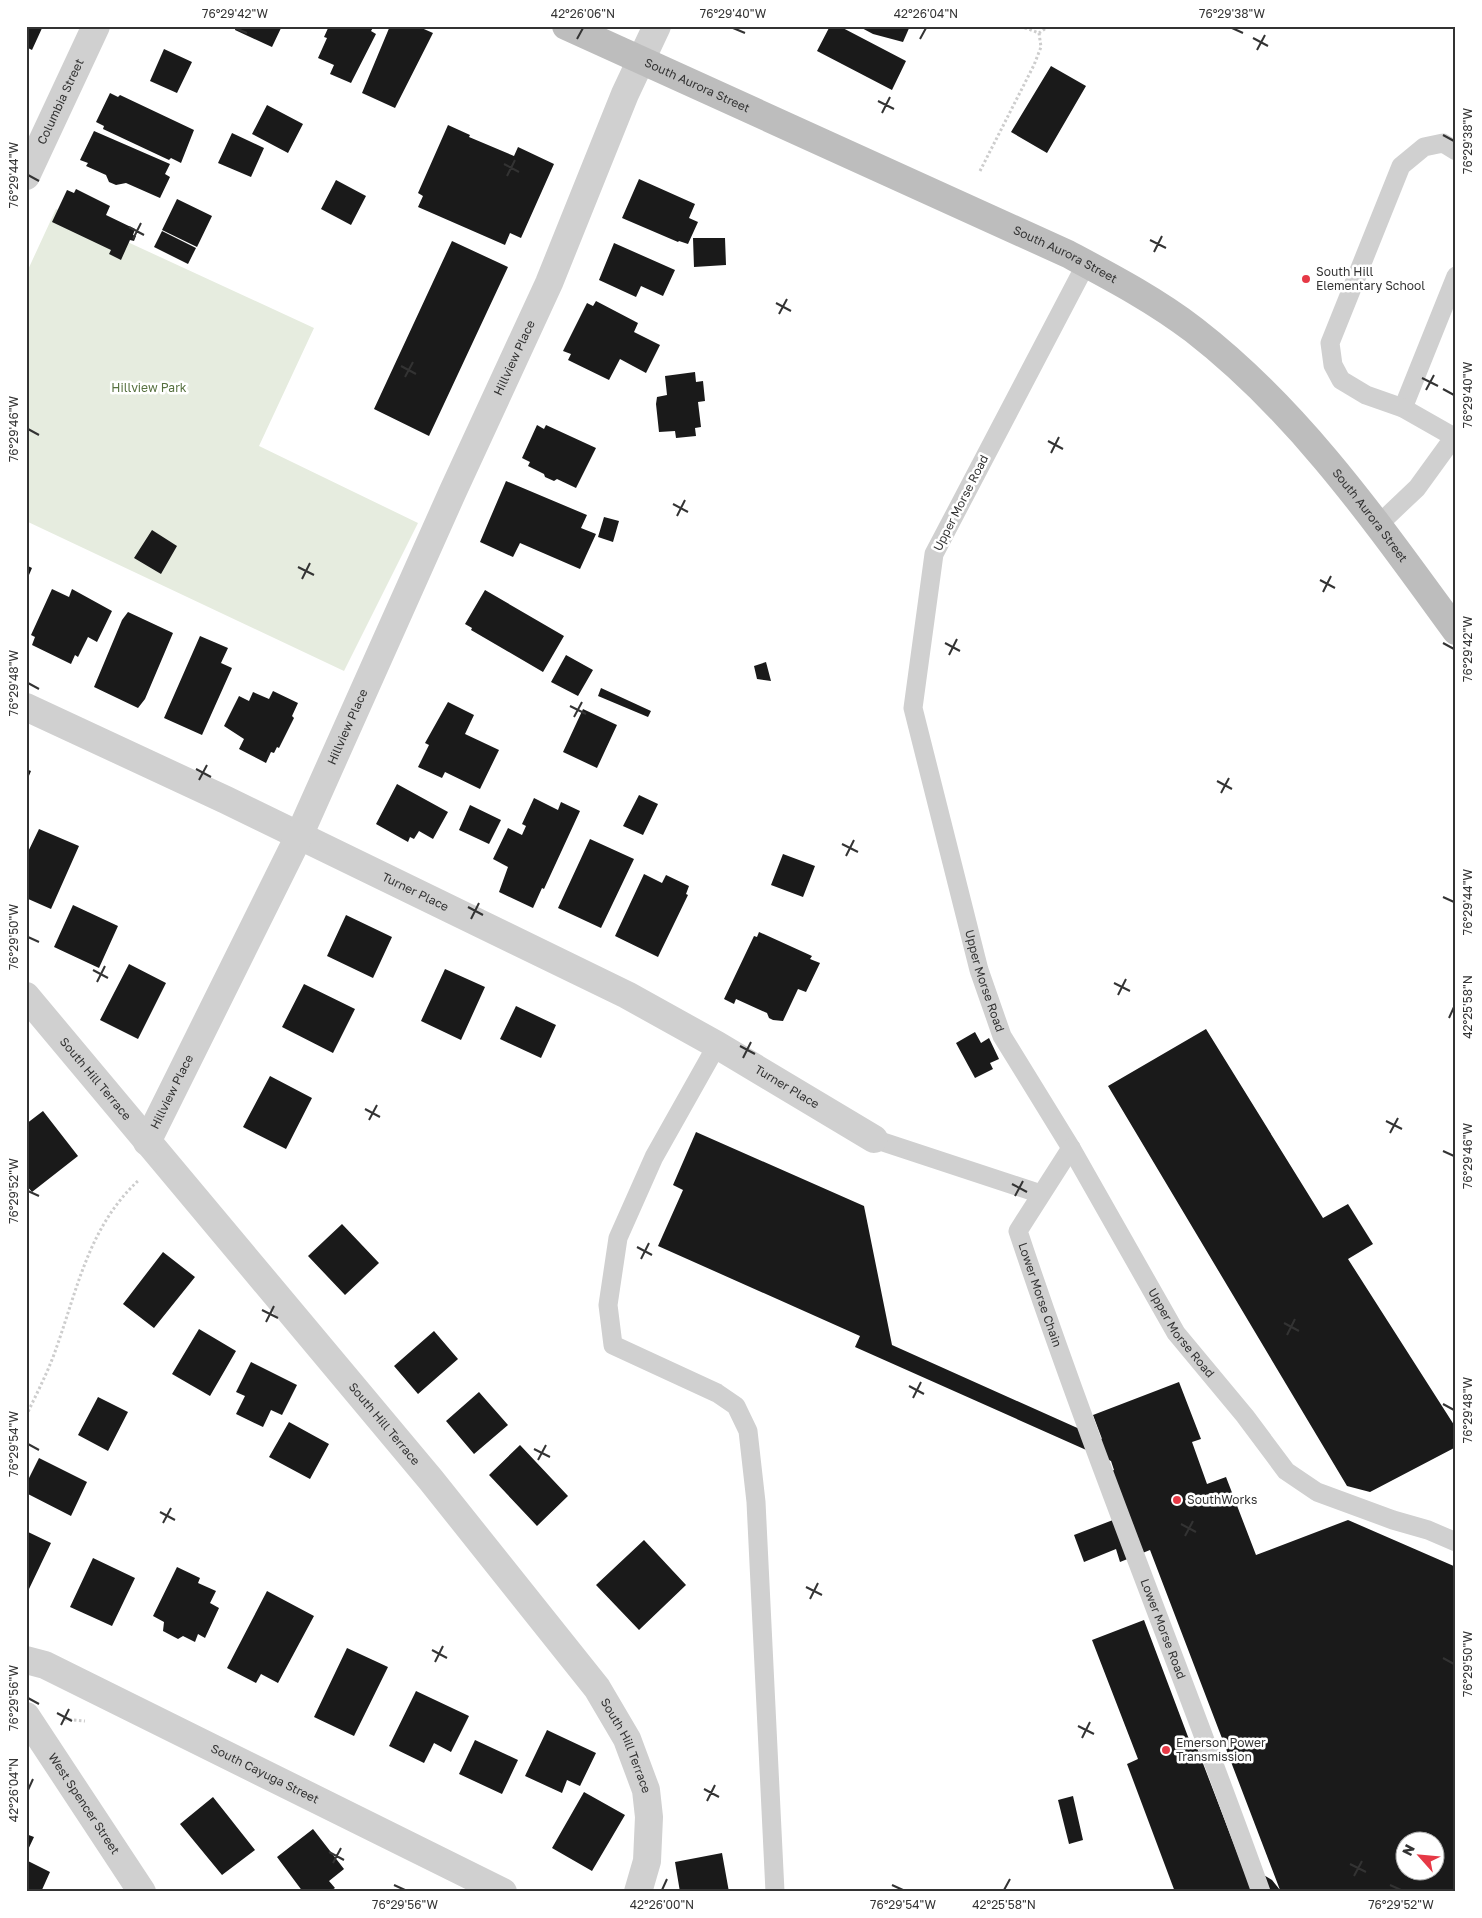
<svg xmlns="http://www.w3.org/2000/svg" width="1482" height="1918" viewBox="0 0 1482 1918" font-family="'Golos Text',sans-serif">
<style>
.green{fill:#e6ecdf}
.building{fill:#1a1a1a;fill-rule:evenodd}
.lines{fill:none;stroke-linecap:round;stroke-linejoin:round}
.path{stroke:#cdcdcd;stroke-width:3;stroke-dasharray:2.5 2.5;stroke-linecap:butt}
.service{stroke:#d0d0d0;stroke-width:19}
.minor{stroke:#d0d0d0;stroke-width:28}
.tertiary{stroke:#d0d0d0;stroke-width:28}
.secondary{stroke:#bdbdbd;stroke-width:28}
.ticks{fill:none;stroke:#333;stroke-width:2}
.poi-dot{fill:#e63946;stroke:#fff;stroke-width:2}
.labels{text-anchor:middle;stroke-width:5;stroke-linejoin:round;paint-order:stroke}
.street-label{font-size:12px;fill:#333;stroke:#fff}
.poi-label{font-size:12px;fill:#333;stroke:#fff;text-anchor:start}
.park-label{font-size:12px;fill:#56703f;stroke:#fff}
.neatline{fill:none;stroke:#333;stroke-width:2}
.ticks-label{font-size:12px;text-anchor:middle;fill:#333}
</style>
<rect width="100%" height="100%" fill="#fff"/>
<path class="green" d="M56,209L314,328L259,446L418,523L344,671L26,521V274Z"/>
<path class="building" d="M26,26H43L32,50L26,47Z
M236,26H282L272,47L235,30Z
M329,26H374L371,31L376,34L351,83L330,74L334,65L318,58L327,38L324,37Z
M390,26H417L433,33L395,108L362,93Z
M830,26H839L906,61L892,90L817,51Z
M858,26H910L903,42L873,34Z
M164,49L192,62L177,93L150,81Z
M1051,66L1086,86L1047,153L1011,132Z
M110,93L118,97L120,95L194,130L181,163L171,158L169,160L103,129L104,126L96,122Z
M267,105L303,124L288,153L252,134Z
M448,125L470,135L469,137L514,156L518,147L554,164L521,238L510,233L505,245L418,207L423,196L418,193Z
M94,131L170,164L165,174L170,177L160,198L126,183L116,185L109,182L106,175L86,166L88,163L80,160Z
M232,133L264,148L251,177L218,163Z
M639,179L695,204L689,218L698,222L688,244L679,241L678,242L622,218Z
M336,180L366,196L351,225L321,209Z
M76,189L110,206L106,215L135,229L133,235L136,236L134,241L130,240L121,260L109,254L111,250L52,222L67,190L74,193Z
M177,199L212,216L197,247L162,230Z
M162,231L196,248L188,264L154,247Z
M693,238H725L726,265L694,267Z
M452,241L508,267L429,436L374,409Z
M614,243L675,270L663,296L641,286L636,297L599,280Z
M596,301L638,323L634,332L660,345L646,373L620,359L609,380L568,360L571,354L563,351L587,303L593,306Z
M695,372L696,382L703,381L705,401L698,402L701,427L695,428L696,436L676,438L675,431L659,432L656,404L657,397L667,395L665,376Z
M537,425L544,429L546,425L596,448L576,488L557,479L554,481L545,477L544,474L528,466L530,462L522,458Z
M506,481L587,515L581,528L596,534L580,569L520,543L513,557L480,542Z
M604,517L619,521L613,542L598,537Z
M152,530L177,546L161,574L134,558Z
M26,565L32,568L26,582Z
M52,589L69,597L72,589L112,611L97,642L88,637L78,657L75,655L71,664L32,645L35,637L31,635Z
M485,590L564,636L543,672L471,630L472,628L465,624Z
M128,612L173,633L145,699L138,708L94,687L122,620Z
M200,636L228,648L221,663L232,668L202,735L164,718Z
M566,655L593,670L578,696L551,682Z
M766,662L771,681L757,679L754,666Z
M601,688L651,711L648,717L598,696Z
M273,691L298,703L292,716L294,718L279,748L277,747L274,753L271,752L266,763L239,749L244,739L224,726L239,696L249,701L253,692L269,699Z
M448,702L474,715L465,734L499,750L480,789L445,772L442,778L418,767L429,745L425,743Z
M583,709L617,725L597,768L563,752Z
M26,769L31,771L26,783Z
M397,784L448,812L433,839L419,831L414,839L410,837L408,842L376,824Z
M639,795L658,804L643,835L623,826Z
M534,798L558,810L561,802L580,811L544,889L542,888L533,908L499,892L508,867L493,859L508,828L522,835L526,826L522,824Z
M470,805L501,820L489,844L459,830Z
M39,829L79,846L51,909L26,898V856Z
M590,839L634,859L601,928L558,908Z
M783,854L815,866L803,897L771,885Z
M644,874L662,883L666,875L689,886L686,894L688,895L658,957L615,936Z
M73,905L118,926L99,968L54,947Z
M346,915L392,937L373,978L327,956Z
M759,932L812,956L810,959L820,963L806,992L798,989L783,1021L773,1020L769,1018L767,1013L736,999L734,1004L724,999L754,936L757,937Z
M129,964L166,983L138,1039L100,1020Z
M445,969L485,987L461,1040L421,1021Z
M304,984L355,1009L333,1053L282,1027Z
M516,1006L556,1025L541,1058L500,1039Z
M1206,1029L1323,1218L1348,1204L1373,1244L1348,1259L1456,1428V1447L1370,1492L1347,1486L1108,1086Z
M975,1032L981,1043L989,1038L999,1059L990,1063L993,1069L975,1078L956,1043Z
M270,1076L312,1098L286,1149L243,1127Z
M43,1111L78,1156L32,1192L26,1185V1124Z
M696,1132L864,1206L892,1345L1102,1439L1093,1415L1179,1382L1201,1439L1192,1442L1207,1484L1226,1477L1256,1555L1348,1520L1456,1567V1892H1175L1127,1764L1138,1759L1092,1640L1144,1620L1190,1742L1194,1740L1245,1873L1262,1874L1272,1880L1280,1890L1150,1550L1120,1562L1116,1549L1084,1562L1074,1535L1126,1515L1109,1472L1114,1470L1111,1461L855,1347L860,1336L658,1246L683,1190L673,1185ZM1404,1840H1434V1870H1404Z
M342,1224L379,1263L345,1295L308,1256Z
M163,1252L195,1277L154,1328L123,1304Z
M199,1329L236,1351L210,1396L172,1374Z
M434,1331L458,1359L418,1394L394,1366Z
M251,1362L297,1385L282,1415L271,1410L263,1427L236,1414L245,1396L236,1392Z
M479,1392L508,1425L474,1454L446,1421Z
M98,1397L128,1412L108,1451L78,1435Z
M289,1422L329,1444L310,1479L269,1457Z
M520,1445L568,1496L537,1526L489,1475Z
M39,1458L87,1482L71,1516L26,1493V1484Z
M26,1531L51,1543L29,1589L26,1588Z
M644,1540L686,1585L639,1630L596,1585Z
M93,1558L135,1578L112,1626L70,1607Z
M177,1567L200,1578L198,1583L216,1591L210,1603L219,1608L205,1638L198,1634L195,1642L183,1636L178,1639L163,1631L164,1622L153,1616Z
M267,1591L314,1616L278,1683L261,1674L256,1683L227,1668Z
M347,1648L388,1667L354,1736L314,1717Z
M416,1691L469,1716L451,1752L434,1743L424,1763L389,1746Z
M547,1730L596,1753L580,1786L567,1780L562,1793L525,1776Z
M475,1740L518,1760L502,1794L459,1774Z
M584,1792L625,1815L592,1871L552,1848Z
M1073,1796L1083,1840L1069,1844L1058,1800Z
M213,1797L255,1850L222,1875L180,1824Z
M313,1829L344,1869L329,1881L335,1888L329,1892H303L277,1857Z
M26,1834L34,1837L26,1854Z
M722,1853L729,1892H680L675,1862Z
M26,1860L50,1872L41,1892H26Z"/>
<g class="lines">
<path class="path" d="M1020,26L1039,33L1049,26
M980,171L1034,65L1041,47L1039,33
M26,1416C37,1393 49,1370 57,1346C78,1286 90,1225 139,1180
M64,1719L85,1721"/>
<g class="service">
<path id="s1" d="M1086,264L934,554L913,708L979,970L1002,1036L1071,1148L1176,1333L1245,1416L1286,1471L1317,1492L1393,1520L1428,1530L1456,1542"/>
<path d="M1403,408L1456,276"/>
<path d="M1378,525L1417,488L1454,437L1403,408L1366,395L1341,380L1333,365L1330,343L1401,166L1424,147L1443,143L1456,151"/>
<path d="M717,1045L654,1157L618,1238L608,1305L613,1345L717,1393L736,1406L748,1431L756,1502L775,1892"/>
<path d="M874,1139L1041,1194"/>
<path id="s2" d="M1071,1148L1018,1231C1092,1454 1182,1671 1261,1892"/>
</g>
<g class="minor">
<path id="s3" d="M26,176L96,26"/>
<path id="s4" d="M26,707L226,800L627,995L717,1045L874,1139"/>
<path id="s5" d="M26,996L431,1480L597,1688L627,1739L646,1790L649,1817L647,1861L638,1892"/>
<path id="s6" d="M147,1142L298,838L453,491L549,283L625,94L641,60"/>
<path id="s7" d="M26,1660L45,1665L503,1892"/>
</g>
<g class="tertiary">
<path d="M641,60L657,26"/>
<path id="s8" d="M26,1716L142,1892"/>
</g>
<path class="secondary" id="s9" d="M566,26L1068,254C1111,277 1155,300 1194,330C1300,412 1377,523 1456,631"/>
</g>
<path class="ticks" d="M235,28L247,33M733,28L745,33M1232,28L1243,33M1253,38L1268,46M577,39L583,28M920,39L926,28M1257,50L1265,35M878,101L894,109M882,113L890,97M1443,135L1454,141M504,164L519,172M28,175L39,181M507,176L515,160M129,227L144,235M133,239L141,223M1150,240L1166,248M1154,252L1162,236M776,303L791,311M779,314L787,299M401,366L416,374M405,377L413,362M1422,378L1438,386M1443,389L1454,395M1426,390L1434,375M28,429L39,435M1048,441L1063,449M1051,453L1059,437M673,504L688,512M677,516L685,500M298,567L314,575M302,579L310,563M1320,580L1335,588M1323,592L1331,576M945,643L960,651M1443,643L1454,649M949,655L957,639M28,683L39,689M570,706L586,714M574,717L582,702M196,769L211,777M199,780L207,765M1217,781L1232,789M1221,793L1229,778M842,844L858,852M846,856L854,840M1443,897L1454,902M468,907L483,915M471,919L479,903M28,937L39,942M93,970L108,978M97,982L105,966M1114,983L1130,991M1118,995L1126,979M1449,1018L1454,1007M740,1046L755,1054M743,1058L751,1042M365,1109L380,1117M369,1120L377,1105M1386,1121L1402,1129M1390,1133L1398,1118M1443,1151L1454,1156M1012,1184L1027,1192M28,1191L39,1196M1015,1196L1023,1181M637,1247L652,1255M641,1259L649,1243M262,1310L278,1318M266,1322L274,1306M1284,1323L1299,1331M1287,1335L1295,1319M909,1386L924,1394M913,1398L921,1382M1443,1404L1454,1410M28,1444L39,1450M534,1449L550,1457M538,1460L546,1445M160,1512L175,1520M163,1523L171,1508M1181,1524L1196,1532M1185,1536L1193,1521M806,1587L822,1595M810,1599L818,1583M432,1650L447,1658M1443,1658L1454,1664M435,1662L443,1646M28,1698L39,1704M57,1713L72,1721M61,1725L69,1709M1078,1726L1094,1734M1082,1738L1090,1722M704,1789L719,1797M28,1790L33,1779M707,1801L715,1785M329,1852L344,1860M333,1863L341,1848M1350,1864L1366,1872M1354,1876L1362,1861M394,1885L405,1890M892,1885L903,1890M1390,1885L1401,1890M662,1890L667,1879M1004,1890L1010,1879"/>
<g class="poi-dot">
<circle cx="1306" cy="279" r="5"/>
<circle cx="1177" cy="1500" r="5"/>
<circle cx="1166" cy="1750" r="5"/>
</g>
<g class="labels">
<g class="street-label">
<text dy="4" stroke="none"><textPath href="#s9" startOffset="144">South Aurora Street</textPath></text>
<text dy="4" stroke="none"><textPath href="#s3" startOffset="82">Columbia Street</textPath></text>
<text dy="4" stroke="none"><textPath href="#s9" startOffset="549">South Aurora Street</textPath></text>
<text dy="4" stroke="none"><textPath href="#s6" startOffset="866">Hillview Place</textPath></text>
<text transform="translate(961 503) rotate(-63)" y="4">Upper Morse Road</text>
<text dy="4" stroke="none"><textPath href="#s9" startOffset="955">South Aurora Street</textPath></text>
<text dy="4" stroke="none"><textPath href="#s6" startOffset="461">Hillview Place</textPath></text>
<text dy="4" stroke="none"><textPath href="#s4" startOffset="431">Turner Place</textPath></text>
<text dy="4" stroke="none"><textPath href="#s1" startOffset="765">Upper Morse Road</textPath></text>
<text dy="4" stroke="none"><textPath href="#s5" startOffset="108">South Hill Terrace</textPath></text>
<text dy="4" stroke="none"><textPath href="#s4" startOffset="851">Turner Place</textPath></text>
<text dy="4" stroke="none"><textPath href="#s6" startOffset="56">Hillview Place</textPath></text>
<text dy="4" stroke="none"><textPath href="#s2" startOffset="166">Lower Morse Chain</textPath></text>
<text dy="4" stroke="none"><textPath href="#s1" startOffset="1170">Upper Morse Road</textPath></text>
<text dy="4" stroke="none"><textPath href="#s5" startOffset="558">South Hill Terrace</textPath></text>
<text dy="4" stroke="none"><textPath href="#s2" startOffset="522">Lower Morse Road</textPath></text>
<text dy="4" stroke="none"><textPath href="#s5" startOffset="962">South Hill Terrace</textPath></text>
<text dy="4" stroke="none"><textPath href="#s7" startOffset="265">South Cayuga Street</textPath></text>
<text dy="4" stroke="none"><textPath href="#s8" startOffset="105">West Spencer Street</textPath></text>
</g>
<g class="poi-label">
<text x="1316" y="276">South Hill<tspan x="1316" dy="14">Elementary School</tspan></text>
<text x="1187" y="1504">SouthWorks</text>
<text x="1176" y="1747">Emerson Power<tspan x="1176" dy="14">Transmission</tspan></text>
</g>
<g class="park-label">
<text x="149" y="392">Hillview Park</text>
</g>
</g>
<rect width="1482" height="1918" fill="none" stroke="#ffffff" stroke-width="55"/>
<g transform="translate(1420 1856) rotate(297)"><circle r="24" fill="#ffffff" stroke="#adadad"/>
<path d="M0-4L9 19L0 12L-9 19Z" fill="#e63946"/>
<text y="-8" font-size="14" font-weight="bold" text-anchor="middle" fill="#333333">N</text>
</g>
<rect x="28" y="28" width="1426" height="1862" class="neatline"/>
<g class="ticks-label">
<text x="235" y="18">76°29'42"W</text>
<text x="583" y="18">42°26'06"N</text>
<text x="733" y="18">76°29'40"W</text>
<text x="926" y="18">42°26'04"N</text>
<text x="1232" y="18">76°29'38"W</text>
<text transform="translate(1468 141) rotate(-90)" y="4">76°29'38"W</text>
<text transform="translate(14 175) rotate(-90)" y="4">76°29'44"W</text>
<text transform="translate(1468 395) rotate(-90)" y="4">76°29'40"W</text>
<text transform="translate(14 429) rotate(-90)" y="4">76°29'46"W</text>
<text transform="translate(1468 649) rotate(-90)" y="4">76°29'42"W</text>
<text transform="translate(14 683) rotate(-90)" y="4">76°29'48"W</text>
<text transform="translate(1468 902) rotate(-90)" y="4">76°29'44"W</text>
<text transform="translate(14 937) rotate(-90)" y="4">76°29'50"W</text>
<text transform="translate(1468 1007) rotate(-90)" y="4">42°25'58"N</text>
<text transform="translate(1468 1156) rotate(-90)" y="4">76°29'46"W</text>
<text transform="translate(14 1191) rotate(-90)" y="4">76°29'52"W</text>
<text transform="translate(1468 1410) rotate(-90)" y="4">76°29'48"W</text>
<text transform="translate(14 1444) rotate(-90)" y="4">76°29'54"W</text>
<text transform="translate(1468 1664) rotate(-90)" y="4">76°29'50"W</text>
<text transform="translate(14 1698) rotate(-90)" y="4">76°29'56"W</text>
<text transform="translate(14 1790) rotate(-90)" y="4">42°26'04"N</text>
<text x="405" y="1909">76°29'56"W</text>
<text x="662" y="1909">42°26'00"N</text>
<text x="903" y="1909">76°29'54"W</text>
<text x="1004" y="1909">42°25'58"N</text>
<text x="1401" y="1909">76°29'52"W</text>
</g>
</svg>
